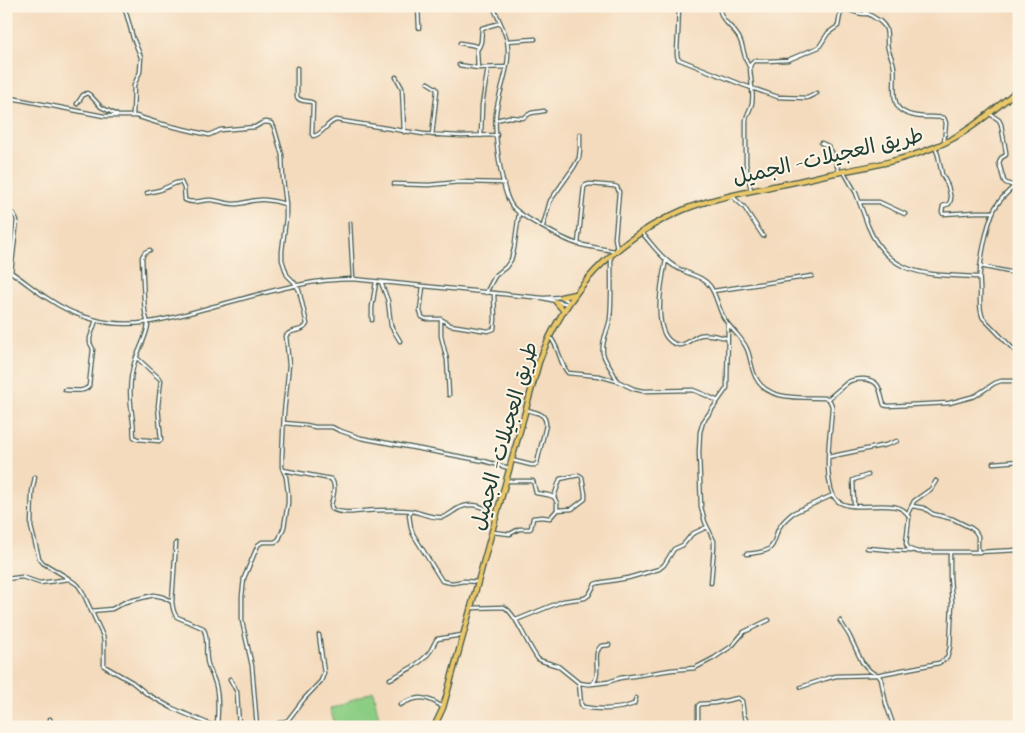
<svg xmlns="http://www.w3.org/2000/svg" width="1025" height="733" viewBox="0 0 1025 733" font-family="'Indie Flower','Playpen Sans Arabic',sans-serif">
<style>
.green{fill:#8ccd84;stroke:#56855c}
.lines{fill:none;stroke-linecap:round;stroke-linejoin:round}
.minor-casing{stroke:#3f5549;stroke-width:5}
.major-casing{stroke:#3f5549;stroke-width:7}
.minor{stroke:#fff;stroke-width:2.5}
.major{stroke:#eac769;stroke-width:4.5}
.labels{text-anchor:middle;stroke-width:4;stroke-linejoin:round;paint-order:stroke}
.street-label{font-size:21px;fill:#1f3d34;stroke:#fcf5e5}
</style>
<rect width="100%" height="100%" fill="#fcf5e5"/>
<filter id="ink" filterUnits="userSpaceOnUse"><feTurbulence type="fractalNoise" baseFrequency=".02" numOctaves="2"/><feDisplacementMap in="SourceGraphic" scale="10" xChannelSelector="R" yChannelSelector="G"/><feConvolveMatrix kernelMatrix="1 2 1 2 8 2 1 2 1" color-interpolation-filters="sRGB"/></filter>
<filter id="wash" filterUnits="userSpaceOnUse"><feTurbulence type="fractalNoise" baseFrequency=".0096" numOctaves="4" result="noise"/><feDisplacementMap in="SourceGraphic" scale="20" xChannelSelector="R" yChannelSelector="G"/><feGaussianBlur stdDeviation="1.12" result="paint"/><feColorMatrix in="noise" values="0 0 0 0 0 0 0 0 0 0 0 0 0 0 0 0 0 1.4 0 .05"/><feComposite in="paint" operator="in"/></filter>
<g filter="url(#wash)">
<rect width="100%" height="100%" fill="#f4dbbe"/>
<path class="green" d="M373,691L381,727H336L330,709Z"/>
</g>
<g filter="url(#ink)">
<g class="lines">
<g class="minor-casing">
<path id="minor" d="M124,6L129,23L133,38L141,57L140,72L134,85L133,115
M418,6L419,28
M493,6C497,17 505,30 507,41C512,65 499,89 496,113C494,132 501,191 512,206C518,215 566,241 578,244C590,247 603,249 615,251
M679,6L678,34L677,51V55L678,59L743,85L778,97L807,98L817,93
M719,6C721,23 730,23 738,36C744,45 743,57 749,66
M861,6C866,17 881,17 886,29C888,36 886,42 888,49C890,55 893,60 894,67C896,79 890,104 902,111C914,119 930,116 944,118L946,123L944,142
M507,41L535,39
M460,43L472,45L479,47L477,50L478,68
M479,47L481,42L482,28L500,23
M459,65L478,68L506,67
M297,68V97C301,103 309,100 313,103L312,134L313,136C323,135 326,123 336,120L423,134L461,136L497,135
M396,77L402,88L404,132
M428,83L436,88L437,90L432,135
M6,97L104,116H136L158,123L209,135L220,130L255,127L262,123L266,122L271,123L274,127L282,155L283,179L286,204V218L282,251V260L287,275L294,282L299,290L307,324C303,333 291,328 286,336L289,365L284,413L282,457V467L286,477L288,493V503L284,527L279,539L275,542H262L258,545L244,578L242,596V621L252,666L257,727
M77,104L83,95L87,93L90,95L101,107L117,115
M990,114L999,120L1001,124L1006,152V155L1001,158L999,163L1004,181L1006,183L1014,186
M496,120L509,117L523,118L531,113L544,111
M481,136L482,105L488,68
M821,143C834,146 834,161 839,171
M935,147L938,155L942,174L948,186L951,199L949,204L943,206L942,212L943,214L976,212H993
M844,172C848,179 852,186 856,193C860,204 864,215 868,226C890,279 930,274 979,277
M1019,182C1010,190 1001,197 995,208C988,221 981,255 980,272C979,277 980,282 980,287C981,298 978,308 983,318L1019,355
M394,184L429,185L460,182L504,183
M751,191L746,164V121C746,114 751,110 752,103C754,91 750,78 750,66L753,61H767L788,60L819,47L828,33L838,26L840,15L844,10C853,9 856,15 867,14
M147,193L160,190L176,183L181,182L184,188L185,200C195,205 202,199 212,200C220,201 227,204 235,204C244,204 250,200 259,200C268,199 277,202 286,204
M732,196L744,207L763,236
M860,202H879L905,214
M6,211L14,214L17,220L11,272
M350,223L353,279
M543,226L550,201L574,167L579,158L580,149V134
M642,233C652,244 661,258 674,266C685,274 702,275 710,286C717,296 718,308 724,318C730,329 742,337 747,349C751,358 751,369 756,378C768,402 804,397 826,398L830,401L832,406C831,433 823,470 833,495C844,520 899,492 909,517L906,544L909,549L918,552H978L1019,550
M578,244L584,187L586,185L590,184L614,186L617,187L619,192L615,238L617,250
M611,257C611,278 612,299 610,319C608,331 601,341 603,353C605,363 614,371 617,381
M666,260C662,279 649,340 679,345C686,346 693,337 700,335C708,333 718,336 726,338
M980,266L1019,274
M6,269C21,278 33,289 47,298C60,307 76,315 92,319C132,331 172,318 211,307C258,295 305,279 353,279L543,298L568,304
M381,282L388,301L391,326L400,341
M423,286L420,311L422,317L426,319H441L450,325L488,331L494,329L495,319L494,294
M713,291L812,276
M486,293L495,276L506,267L511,260L514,249L519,213
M545,298L561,297L570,302
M441,319V336L447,360L449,395
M372,320V307L376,282
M550,337C560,348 559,363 568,373L599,376L617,381L634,389L643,391L693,390L703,394L718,401
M136,357L161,380L158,406L161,440L159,441L137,439L134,437C133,432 134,427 133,422C130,402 128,381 135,361C139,349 146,338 148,325C148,320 145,316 145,311C143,293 143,275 142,257L145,252L150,250
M65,390C73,390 84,393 89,386L93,349L90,343V338L96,320
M828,399L848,382C853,379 858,379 864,379C882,381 879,391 884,405L888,406L949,403L975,396L995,383L1001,381H1019
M284,423L306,425L315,427H332L338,430L361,438L484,461L509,468
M828,457L886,445L897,441
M511,460L531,465H535L537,463L546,425C546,413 537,413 527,410
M993,463L1019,461
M283,470L331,479C337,485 333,497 331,505L332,509C342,514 353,512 364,511C379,510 397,509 412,511
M35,477L32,492L31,527L39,558L43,563L68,578
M554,497L560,479L579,475L582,477L585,494V499L572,509L557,510
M854,505L853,480L868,475
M912,506L924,508L933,514L953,519L971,528L975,531L978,536V552
M908,513L914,501L931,489L936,481
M492,532L510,534L519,529H530L531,528L533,518L542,517L550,518L557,510V503L554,497L548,495L536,493L533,481H507
M176,543L172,602C173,608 173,613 177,617L203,628C209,637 205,649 207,660C208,669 214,677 216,686C219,699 218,712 217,726
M867,548L891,550L911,551
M746,554C753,553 763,553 769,549C776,544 775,534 779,528C782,522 788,517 793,513L833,495
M6,579L22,577L40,583L69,579L78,585L82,591L103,636L104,642V666L132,682L147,694L172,708L209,724L220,727
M478,582L464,581L452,583L442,581L413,534L411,528L409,515L412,511C421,513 434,519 443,517C448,516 452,512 457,509C472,501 484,506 496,516
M711,583L714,547V541L705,522L701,507L699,452L700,432L703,422L727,388L728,325
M471,608L504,607C516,613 528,647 538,659L542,661L558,666L579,683L581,704L583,707C600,710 618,710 634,704L636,698
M91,611L112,609L125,602L154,595L163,597L172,602
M516,620L563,601L585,598L589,595L595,584L598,583L628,578L659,569L664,565L674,549L683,545L692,534L707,527
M840,621L849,635L862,662L870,671L878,675L881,679L886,704L894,727
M230,679L237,692L239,727
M390,679C404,672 423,663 431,650C433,646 435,642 437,639L462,635
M579,683C583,683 588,685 591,684C601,680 595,661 597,653C598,650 598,649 601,646L609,645
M592,684L608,682L620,678L671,670L695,668L714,658L732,646L744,632L769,620
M801,687L825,679L836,676L876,675L939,663L947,658L950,647L952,603L950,577V552
M400,705C416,696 427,695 442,707
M50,727V719
M261,727L273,725L288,720L304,699L321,681L324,673L319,635
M698,727V706L700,704L715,703L738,698L742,701L744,716L750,727"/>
</g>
<g class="major-casing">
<path id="major" d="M561,297L575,294
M556,302L564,311
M434,727L443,708L539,362C565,292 614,240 683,210C712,198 744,193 774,186C793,183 811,178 830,174C866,167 902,161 935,147C969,133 992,111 1019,89"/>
</g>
<use href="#minor" class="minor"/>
<use href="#major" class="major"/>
</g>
</g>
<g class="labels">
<g class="street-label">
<text transform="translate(828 156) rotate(-13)" y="7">طريق العجيلات- الجميل</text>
<text transform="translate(504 436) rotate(-74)" y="7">طريق العجيلات- الجميل</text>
</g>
</g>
<rect width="1025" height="733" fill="none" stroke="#fcf5e5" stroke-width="25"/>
</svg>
